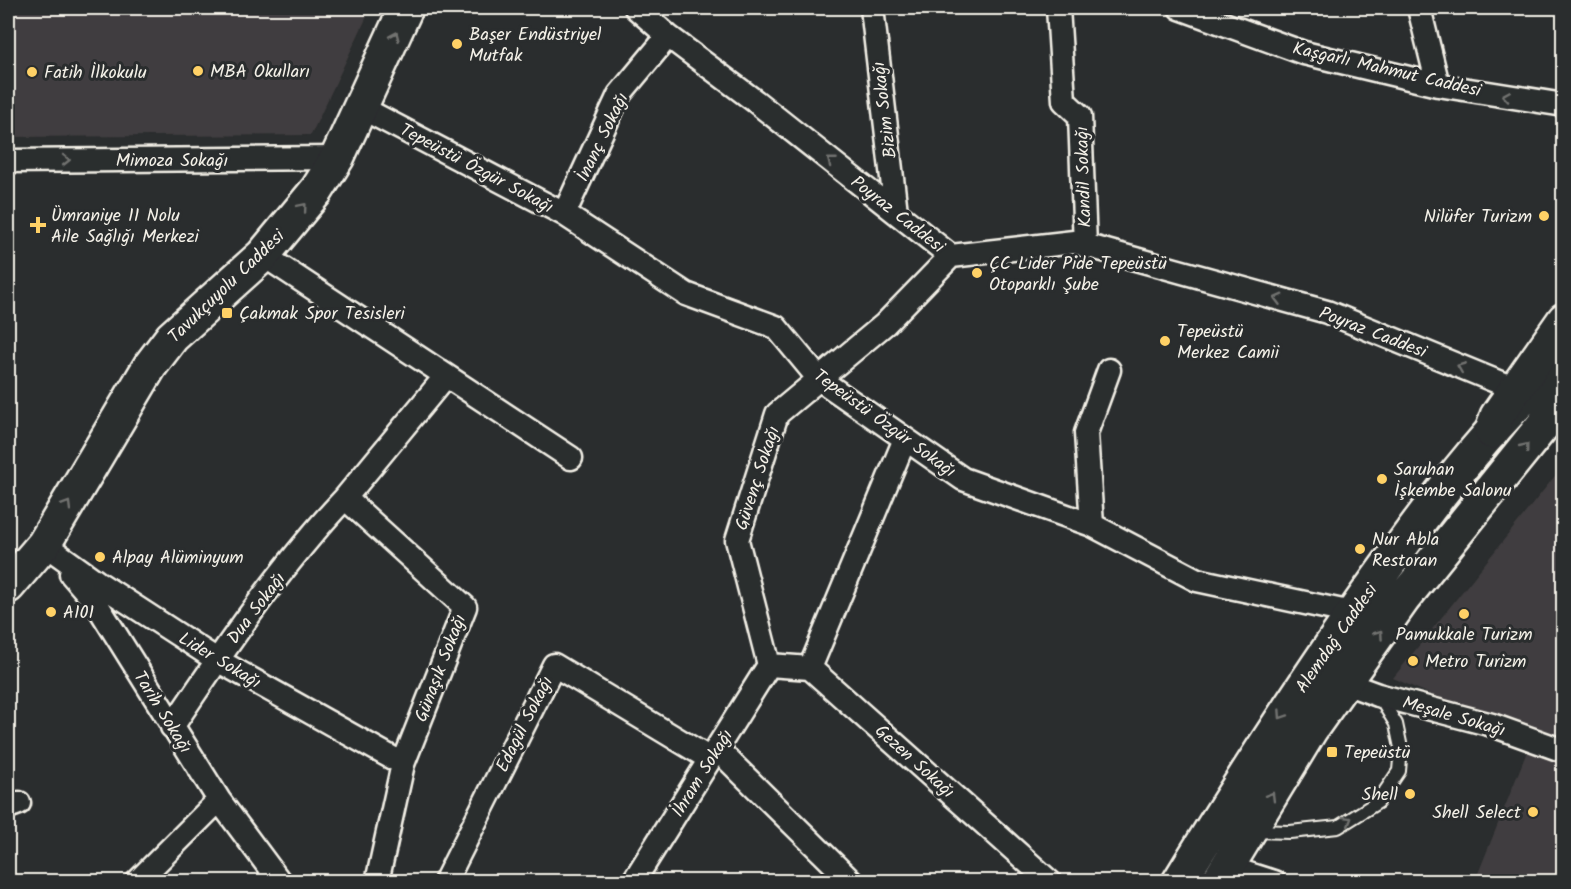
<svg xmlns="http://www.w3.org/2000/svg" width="1571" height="889" viewBox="0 0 1571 889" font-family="Kalam,sans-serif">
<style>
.built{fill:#403d3f}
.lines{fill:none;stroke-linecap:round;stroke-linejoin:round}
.lane-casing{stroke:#f4f1e8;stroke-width:16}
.street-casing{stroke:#f4f1e8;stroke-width:27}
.primary-casing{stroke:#f4f1e8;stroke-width:38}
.highway-casing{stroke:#f4f1e8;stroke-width:38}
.lane{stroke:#2a2d2e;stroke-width:12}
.street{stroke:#2a2d2e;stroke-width:22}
.primary{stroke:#2a2d2e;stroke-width:33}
.highway{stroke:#2a2d2e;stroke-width:33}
.oneway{stroke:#71726f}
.poi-dot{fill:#ffd166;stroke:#2a2d2e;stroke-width:2}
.labels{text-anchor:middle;stroke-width:6;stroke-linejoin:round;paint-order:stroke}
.poi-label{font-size:18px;fill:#f4f1e8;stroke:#2a2d2e;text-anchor:start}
.street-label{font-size:18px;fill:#f4f1e8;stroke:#2a2d2e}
</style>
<rect width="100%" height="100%" fill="#2a2d2e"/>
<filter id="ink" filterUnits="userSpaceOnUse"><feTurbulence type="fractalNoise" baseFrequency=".0167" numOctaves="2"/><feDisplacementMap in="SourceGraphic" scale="12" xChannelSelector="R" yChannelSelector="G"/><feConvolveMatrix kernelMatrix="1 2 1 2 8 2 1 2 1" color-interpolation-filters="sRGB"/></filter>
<g filter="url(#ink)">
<path class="built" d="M8,8H371L311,135L8,137Z
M1563,466V881H1475L1532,739L1393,678Z"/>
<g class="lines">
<g class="lane-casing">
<path id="lane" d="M1254,831L1290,832L1338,827L1378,802L1399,771L1401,748L1396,724L1379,696"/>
</g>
<g class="street-casing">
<path id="street" d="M636,8L668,36L755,101L951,256L1074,242L1327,312L1515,389
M872,8L896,212
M1058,8L1064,101L1080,116L1085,246
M1180,8L1304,53L1438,85L1564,105
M1419,8L1438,85
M360,107L564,214L686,294L776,327L819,379L963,479L1092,525L1197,580L1352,613
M8,161L337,158
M564,214L619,95L668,36
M263,255L571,458
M345,498L445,377
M1092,525L1086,433L1109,370
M44,544L97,582L217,660L403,764
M71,574L96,603L219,800L280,882
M769,665L737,540L777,414L885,324L951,256
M769,665L810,668L1050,882
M810,668L905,439
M1345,683L1378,695L1492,725L1564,751
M172,727C223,651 282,564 345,498L465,607L403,764L377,882
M717,749L852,882
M8,807L19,803
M1227,867L1274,882
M137,882L219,800
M445,882L554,665L710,759
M633,882L769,665"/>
</g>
<g class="primary-casing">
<path id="primary" d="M8,586L44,544L150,366L172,337L263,255L317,190L337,158L406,8
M1179,882C1247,771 1316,663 1392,559C1443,488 1498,417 1564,359
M1218,882L1311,729L1403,599L1544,424L1564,403"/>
</g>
<g class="highway-casing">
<path id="highway" d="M1492,432L1497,416L1564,320"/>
</g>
<use href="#lane" class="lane"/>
<use href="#street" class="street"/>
<use href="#primary" class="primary"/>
<use href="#highway" class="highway"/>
</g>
<defs><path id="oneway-chevron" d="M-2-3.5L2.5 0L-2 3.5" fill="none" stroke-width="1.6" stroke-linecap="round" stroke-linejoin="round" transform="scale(1.5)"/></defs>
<g class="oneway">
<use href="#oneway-chevron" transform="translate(395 36) rotate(-66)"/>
<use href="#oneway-chevron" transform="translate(1506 96) rotate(-171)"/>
<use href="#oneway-chevron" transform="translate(66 160)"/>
<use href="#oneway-chevron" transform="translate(831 161) rotate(-142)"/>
<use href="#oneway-chevron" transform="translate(303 207) rotate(-50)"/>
<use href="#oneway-chevron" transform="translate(1278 299) rotate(-165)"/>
<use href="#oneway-chevron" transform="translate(1461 367) rotate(-158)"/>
<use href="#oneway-chevron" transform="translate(1525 447) rotate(-51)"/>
<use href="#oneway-chevron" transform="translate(67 505) rotate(-59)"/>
<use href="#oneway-chevron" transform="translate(1379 634) rotate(-55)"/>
<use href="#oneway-chevron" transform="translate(1282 715) rotate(124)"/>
<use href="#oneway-chevron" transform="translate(1271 796) rotate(-59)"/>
<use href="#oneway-chevron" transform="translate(1348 820) rotate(-31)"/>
</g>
</g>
<g class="poi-dot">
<circle cx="457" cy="44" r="6"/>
<circle cx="198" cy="71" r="6"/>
<circle cx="32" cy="72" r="6"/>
<circle cx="1544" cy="216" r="6"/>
<path d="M35 216h6v6h6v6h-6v6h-6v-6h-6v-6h6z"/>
<circle cx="977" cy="273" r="6"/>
<rect x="221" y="307" width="12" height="12" rx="3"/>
<circle cx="1165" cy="341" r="6"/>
<circle cx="1382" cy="479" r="6"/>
<circle cx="1360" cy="549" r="6"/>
<circle cx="100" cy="557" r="6"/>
<circle cx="51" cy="612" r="6"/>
<circle cx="1464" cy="614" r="6"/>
<circle cx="1413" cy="661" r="6"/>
<rect x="1326" y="746" width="12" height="12" rx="3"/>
<circle cx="1410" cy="794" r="6"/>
<circle cx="1533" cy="812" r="6"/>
</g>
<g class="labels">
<g class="poi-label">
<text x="469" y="40">Başer Endüstriyel<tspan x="469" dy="21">Mutfak</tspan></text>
<text x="210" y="77">MBA Okulları</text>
<text x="44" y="78">Fatih İlkokulu</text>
<text x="51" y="221">Ümraniye 11 Nolu<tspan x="51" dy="21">Aile Sağlığı Merkezi</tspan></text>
<text x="1532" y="222" text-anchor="end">Nilüfer Turizm</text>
<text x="989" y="269">ÇC Lider Pide Tepeüstü<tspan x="989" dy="21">Otoparklı Şube</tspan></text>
<text x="239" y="319">Çakmak Spor Tesisleri</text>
<text x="1177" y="337">Tepeüstü<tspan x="1177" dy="21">Merkez Camii</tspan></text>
<text x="1394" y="475">Saruhan<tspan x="1394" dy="21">İşkembe Salonu</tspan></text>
<text x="1372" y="545">Nur Abla<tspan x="1372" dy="21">Restoran</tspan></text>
<text x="112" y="563">Alpay Alüminyum</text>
<text x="63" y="618">A101</text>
<text x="1464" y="640" text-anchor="middle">Pamukkale Turizm</text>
<text x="1425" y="667">Metro Turizm</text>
<text x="1344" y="758">Tepeüstü</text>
<text x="1398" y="800" text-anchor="end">Shell</text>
<text x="1521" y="818" text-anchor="end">Shell Select</text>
</g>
<g class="street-label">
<text transform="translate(1387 69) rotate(13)" y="6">Kaşgarlı Mahmut Caddesi</text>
<text transform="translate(884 110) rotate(-97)" y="6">Bizim Sokağı</text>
<text transform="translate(602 137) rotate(-64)" y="6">İnanç Sokağı</text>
<text x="172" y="166">Mimoza Sokağı</text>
<text transform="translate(477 168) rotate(28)" y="6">Tepeüstü Özgür Sokağı</text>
<text transform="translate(1083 177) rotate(-92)" y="6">Kandil Sokağı</text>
<text transform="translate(898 214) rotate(38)" y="6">Poyraz Caddesi</text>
<text transform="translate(226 286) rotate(-44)" y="6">Tavukçuyolu Caddesi</text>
<text transform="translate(1373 332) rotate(21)" y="6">Poyraz Caddesi</text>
<text transform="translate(885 423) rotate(36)" y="6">Tepeüstü Özgür Sokağı</text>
<text transform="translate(757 478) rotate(-72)" y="6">Güvenç Sokağı</text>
<text transform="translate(256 608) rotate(-53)" y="6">Dua Sokağı</text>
<text transform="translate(1336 638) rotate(-55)" y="6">Alemdağ Caddesi</text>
<text transform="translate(220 660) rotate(31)" y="6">Lider Sokağı</text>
<text transform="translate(440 668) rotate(-69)" y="6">Günaşık Sokağı</text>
<text transform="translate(163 712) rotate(58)" y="6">Tarih Sokağı</text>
<text transform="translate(1454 716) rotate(16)" y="6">Meşale Sokağı</text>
<text transform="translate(524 724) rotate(-63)" y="6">Edagül Sokağı</text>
<text transform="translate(915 761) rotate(42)" y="6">Gezen Sokağı</text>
<text transform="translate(702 773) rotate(-58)" y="6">İhram Sokağı</text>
</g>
</g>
<rect width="1571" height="889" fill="none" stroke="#2a2d2e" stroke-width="30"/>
<rect x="15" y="15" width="1541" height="859" fill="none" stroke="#f4f1e8" stroke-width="2" filter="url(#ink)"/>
</svg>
